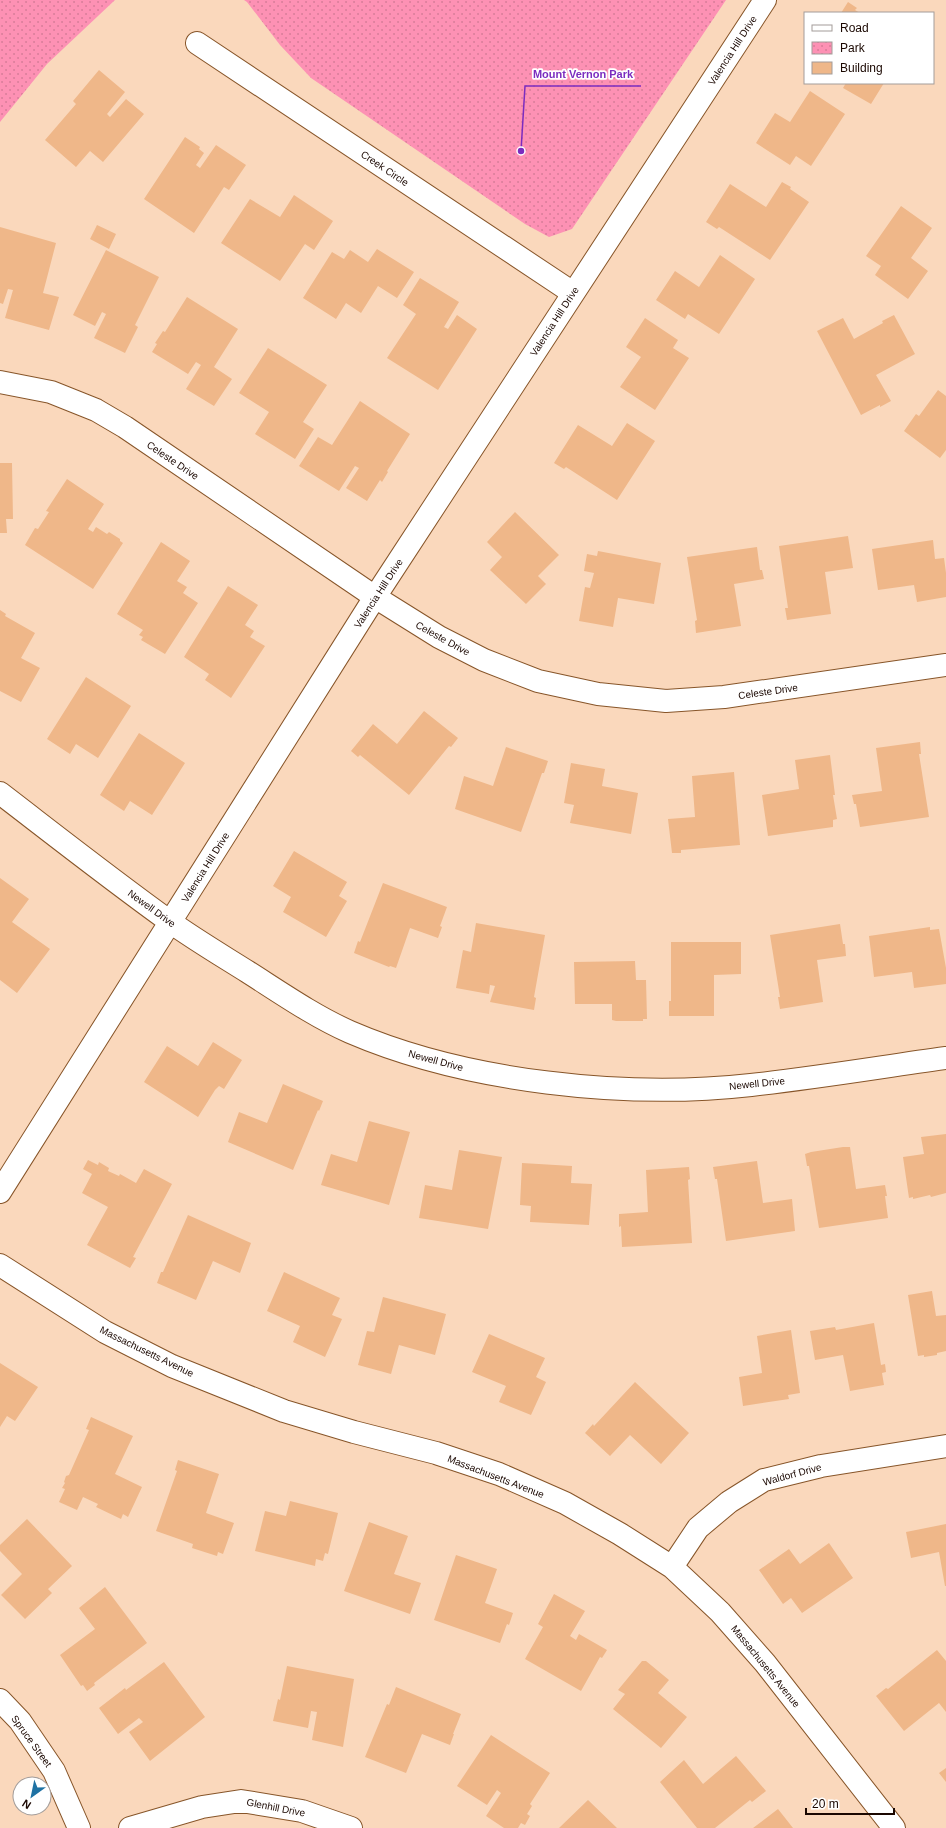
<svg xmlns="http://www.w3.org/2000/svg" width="946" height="1828" viewBox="0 0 946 1828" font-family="Helvetica,sans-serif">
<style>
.park{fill:url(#park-dots)}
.building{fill:#efb789}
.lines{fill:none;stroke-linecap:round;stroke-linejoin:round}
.street-casing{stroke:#875529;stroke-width:24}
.street{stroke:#fff;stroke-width:22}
.labels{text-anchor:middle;stroke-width:3.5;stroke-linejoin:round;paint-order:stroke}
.street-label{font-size:10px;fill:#1a0700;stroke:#fff}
.leader{fill:none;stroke:#7b2cbf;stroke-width:1.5}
.callout-dot{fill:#7b2cbf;stroke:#fff;stroke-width:1.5}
.callout-label{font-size:11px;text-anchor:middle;font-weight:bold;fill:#7b2cbf;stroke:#fff;stroke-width:3.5;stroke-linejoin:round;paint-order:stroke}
</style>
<defs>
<pattern id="park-dots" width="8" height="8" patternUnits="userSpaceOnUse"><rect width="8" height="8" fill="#fd91b4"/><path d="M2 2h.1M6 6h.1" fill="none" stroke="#d87c99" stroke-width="1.8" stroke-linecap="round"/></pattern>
</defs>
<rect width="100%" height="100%" fill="#fad8bc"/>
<path class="park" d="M0,0H115L47,64L0,122Z
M244,0H726L572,229L549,237L525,224L311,78L280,45L247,2Z"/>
<path class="building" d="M848,2L857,8L855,10L860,13H841Z
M99,70L125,92L107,114L110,117L126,99L144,114L103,162L90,151L76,167L45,140L76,104L73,101Z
M846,83H884L871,104L843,88Z
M810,91L845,114L811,166L796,156L790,165L756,143L775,113L790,122Z
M185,137L200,147L199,149L204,153L196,165L200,168L216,145L246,165L229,190L224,187L194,233L144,199Z
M782,182L791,187L790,189L809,202L770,260L719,227L717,229L706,222L730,184L766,207Z
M294,195L333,221L314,250L305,244L280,281L221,243L250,199L280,217Z
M901,206L932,228L911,258L928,271L908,299L875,275L881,266L866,256Z
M97,225L116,234L109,249L90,239Z
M0,227L56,243L43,293L59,297L49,330L5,318L13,290L8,289L3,304L0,303Z
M377,249L414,272L397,298L378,286L361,313L346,303L336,319L303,298L332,252L344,259L350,250L368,262Z
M106,250L159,277L135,325L138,327L125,353L94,338L106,314L102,312L95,326L73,315Z
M720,255L755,279L719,334L688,314L685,319L656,300L675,271L699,287Z
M420,278L459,302L444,327L448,329L457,315L477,329L438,390L387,358L416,314L403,305Z
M187,297L238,329L214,367L232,379L214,406L186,389L201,365L196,362L188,374L152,352L157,344L155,343L163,331L165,332Z
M894,315L915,354L876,375L891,401L880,407V405L861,415L817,331L843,318L854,339L883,323L882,321Z
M645,318L678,340L673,348L689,358L655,410L620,387L641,357L626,347Z
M268,348L327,385L303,422L314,429L295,459L255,434L269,412L239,393Z
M938,390L946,396V450L940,458L904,431L916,414L919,416Z
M360,401L410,434L387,471L388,472L382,482L380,480L367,501L346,488L359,468L355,466L339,491L299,466L318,437L332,445Z
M627,423L655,441L617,500L566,467L564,469L554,463L578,425L612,446Z
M0,463H12L13,519H6L7,533H0Z
M67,479L104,504L88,529L93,532L96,527L107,534L109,532L120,539V541L123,543L93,589L25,545L35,528L38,529L49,512L46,511Z
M515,512L559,555L538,576L546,584L526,604L490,570L502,557L487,542Z
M848,536L853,568L825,572L831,614L787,620L785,608H788L779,546Z
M933,540L935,559L944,558L946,573V597L917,602L914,585L878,590L872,549Z
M161,542L190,561L177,581L187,587L183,593L198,603L165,654L141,640L143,637L139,635L143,630L117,614Z
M757,547L760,570H762L764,579L734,584L741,626L696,633L695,621L697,620L687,557Z
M598,551L661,563L654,604L618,598L613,627L579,621L585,587L590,588L594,573L584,571L587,554L597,556Z
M228,586L258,605L245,625L254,631L250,637L265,646L231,698L205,680L209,674L184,657Z
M0,610L6,614L5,616L35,633L21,658L40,668L21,702L0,691Z
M86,677L131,706L98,758L76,744L70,754L47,739Z
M424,711L458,738L451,747L449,746L409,795L360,755L358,757L351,751L373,724L397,744Z
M139,733L185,763L152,815L130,801L124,811L100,795Z
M920,742L921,754H919L929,817L860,827L856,804H854L852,795L882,791L876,748Z
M506,747L548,761L544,773H542L521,832L455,809L464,776L493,786Z
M830,755L835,795H833L837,819L833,820V827L768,836L762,795L799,789L795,760Z
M571,763L605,769L602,786L638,793L631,834L570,823L574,805L564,803Z
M734,772L740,845L681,850V853H672L668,819L695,817L692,776Z
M294,851L347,882L339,896L347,901L326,937L283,912L291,897L273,886Z
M0,878L29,899L12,922L50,949L17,993L0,980Z
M383,883L447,907L440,926L442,927L438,938L410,928L396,968L390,966L389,967L354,953L358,941L360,942Z
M476,923L545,935L534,997L536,998L534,1010L490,1002L495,986L490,985L489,994L456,988L463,950L471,952Z
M840,924L843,944H845L846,956L817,960L823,1002L780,1009L778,997H780L770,935Z
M930,927V930L939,929L946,968V984L914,988L912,972L874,977L869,936Z
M671,942H741V974L714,975V1016H669V1001H671Z
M635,961L636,980H646L647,1019H643V1021H616L612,1020V1004H575L574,962Z
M213,1042L242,1060L224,1089L219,1086L215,1090L198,1117L144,1082L167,1046L198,1066Z
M283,1084L323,1101L319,1111L318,1110L293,1170L228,1142L239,1112L267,1123Z
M369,1121L410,1132L389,1205L321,1185L331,1154L357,1162Z
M946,1134V1193L931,1197L930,1195L913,1199V1197L909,1198L903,1157L924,1154L921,1137Z
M843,1147H850L856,1189L885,1185L887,1196H885L888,1218L819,1228L809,1166H807L805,1154L811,1152Z
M459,1150L502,1157L488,1229L419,1218L425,1185L452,1190Z
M88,1160L98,1165L99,1162L109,1168L108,1171L119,1176L120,1174L136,1183L144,1169L172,1184L133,1257L136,1258L130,1268L87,1245L108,1207L82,1193L92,1174L83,1169Z
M757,1161L763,1203L792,1199L795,1231L726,1241L717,1179H715L713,1167Z
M522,1163L572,1166L571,1183L592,1184L589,1225L530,1222L531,1206L520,1205Z
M689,1167L690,1179L688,1180L692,1243L622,1247L621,1226L619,1227V1214L648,1212L646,1170Z
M188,1215L251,1243L240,1273L213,1261L196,1300L157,1283L161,1272H163Z
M284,1272L340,1298L332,1315L342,1319L325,1357L293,1342L300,1326L267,1311Z
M932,1291L936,1316L946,1315V1351L937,1353V1355L924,1357V1355L918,1356L908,1295Z
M383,1297L446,1314L435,1355L399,1345L391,1374L358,1365L367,1331L374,1332Z
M874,1323L881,1365L885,1364L886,1372L882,1373L884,1385L850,1391L843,1355L815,1360L810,1331L835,1327L836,1330Z
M791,1330L800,1393L788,1395L789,1399L743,1406L739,1377L762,1373L757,1336Z
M489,1334L545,1358L536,1377L546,1382L531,1415L499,1402L506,1386L472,1372Z
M0,1363L38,1387L15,1421L7,1416L0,1427Z
M635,1382L689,1433L661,1464L630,1435L610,1456L585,1433L593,1424L594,1426Z
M91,1417L133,1436L115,1474L142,1487L128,1517L123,1514L121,1519L96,1507L98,1504L83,1497L77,1510L59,1502L65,1489L62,1488L65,1483L64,1482L66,1476L69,1475L89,1430L86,1429Z
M178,1460L219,1474L206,1513L234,1523L223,1554L218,1552L217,1556L192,1548L193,1544L156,1531L177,1471L175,1470Z
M290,1501L338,1513L328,1554L325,1553L323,1561L316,1559L315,1566L255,1551L265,1511L286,1516Z
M27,1519L72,1566L48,1589L52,1593L25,1619L1,1595L22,1574L0,1551V1545Z
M369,1522L408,1536L394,1574L421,1583L410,1614L344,1591Z
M946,1524V1586H945L939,1552L911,1558L906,1532Z
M829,1543L853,1578L802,1613L791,1598L783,1604L759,1570L789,1549L800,1564Z
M456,1555L497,1569L485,1603L513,1613L509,1625L507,1624L500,1643L434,1620Z
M105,1587L147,1643L94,1683L95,1685L87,1691L83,1685L81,1686L60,1655L95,1629L79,1608Z
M554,1594L585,1611L570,1636L576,1640L579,1634L607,1650L602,1658L600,1657L581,1691L525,1659L543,1627L538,1624Z
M937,1650L946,1661V1712L939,1703L904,1731L876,1696L886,1688L888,1689Z
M642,1661H646L669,1680L658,1693L687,1717L661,1748L613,1709L625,1694L618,1690Z
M164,1662L205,1717L150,1761L129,1732L143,1722L139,1718L118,1734L99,1708L125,1688L126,1690Z
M287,1666L354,1679L343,1747L312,1740L317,1712L311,1711L308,1728L273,1721L278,1699L280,1700Z
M396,1687L461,1714L453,1734H454L450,1745L422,1734L406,1773L365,1757L387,1704L389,1705Z
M491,1735L550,1773L530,1804L532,1806L527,1814L530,1816L525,1825L521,1823L518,1828H504L486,1816L501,1793L497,1790L487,1805L457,1786Z
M736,1756L766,1791L752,1802L750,1800L715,1828H697L660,1782L684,1760L703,1784Z
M946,1768V1782L939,1773Z
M588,1800L617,1828H559Z
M778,1809L793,1828H753Z"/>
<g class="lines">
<g class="street-casing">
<path id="street" d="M197,43L573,293
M0,382L51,392L96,410L125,427L375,597L439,637L484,660L538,681L598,694L666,701L724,697L946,665
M0,793C56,836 112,880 169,921C194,939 221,955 248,972C281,993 314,1016 350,1032C466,1082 626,1099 751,1085C816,1078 881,1067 946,1058
M0,1192L375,597L765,0
M0,1265L105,1332L172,1366L284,1411L354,1432L436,1453L499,1474L565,1503L620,1534L672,1567L720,1612L765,1663L894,1828
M672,1567L698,1528L729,1502L764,1480L821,1466L946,1446
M0,1700L20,1721L54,1771L79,1828
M130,1828L202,1807L241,1801L302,1811L351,1828"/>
</g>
<use href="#street" class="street"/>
</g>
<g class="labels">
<g class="street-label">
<text transform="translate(732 50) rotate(-57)" y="4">Valencia Hill Drive</text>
<text transform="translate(385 168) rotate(34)" y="4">Creek Circle</text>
<text transform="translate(554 321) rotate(-57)" y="4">Valencia Hill Drive</text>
<text transform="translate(173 460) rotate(34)" y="4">Celeste Drive</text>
<text transform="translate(378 593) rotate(-57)" y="4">Valencia Hill Drive</text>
<text transform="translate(443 638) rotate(29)" y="4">Celeste Drive</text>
<text transform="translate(768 691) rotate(-8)" y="4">Celeste Drive</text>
<text transform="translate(205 867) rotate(-58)" y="4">Valencia Hill Drive</text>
<text transform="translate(152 908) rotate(36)" y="4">Newell Drive</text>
<text transform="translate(436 1060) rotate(15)" y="4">Newell Drive</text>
<text transform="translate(757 1083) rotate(-6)" y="4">Newell Drive</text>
<text transform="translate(147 1351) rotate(26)" y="4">Massachusetts Avenue</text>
<text transform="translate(792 1474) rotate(-15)" y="4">Waldorf Drive</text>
<text transform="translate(496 1476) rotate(21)" y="4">Massachusetts Avenue</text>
<text transform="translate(766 1666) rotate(51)" y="4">Massachusetts Avenue</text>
<text transform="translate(32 1741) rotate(54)" y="4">Spruce Street</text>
<text transform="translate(276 1807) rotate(11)" y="4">Glenhill Drive</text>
</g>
</g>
<path class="leader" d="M521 151L525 86H641"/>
<circle class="callout-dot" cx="521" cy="151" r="4"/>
<g class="callout-label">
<text x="583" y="78">Mount Vernon Park</text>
</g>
<rect x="804" y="12" width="130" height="72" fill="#ffffff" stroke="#a39c99"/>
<rect x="812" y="25" width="20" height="6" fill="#ffffff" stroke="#a39c99"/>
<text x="840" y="32" font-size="12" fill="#1a0700">Road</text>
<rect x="812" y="42" width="20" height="12" fill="url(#park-dots)" stroke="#a39c99"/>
<text x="840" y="52" font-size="12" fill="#1a0700">Park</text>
<rect x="812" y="62" width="20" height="12" fill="#efb789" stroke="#a39c99"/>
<text x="840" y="72" font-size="12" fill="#1a0700">Building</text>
<g transform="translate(32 1796) rotate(213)"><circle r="19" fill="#ffffff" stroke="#a39c99"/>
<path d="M0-3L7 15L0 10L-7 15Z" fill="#1f72a3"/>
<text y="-6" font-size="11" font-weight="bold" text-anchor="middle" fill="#1a0700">N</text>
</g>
<path d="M806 1808v6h88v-6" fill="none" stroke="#1a0700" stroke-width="2"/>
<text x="812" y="1808" font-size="12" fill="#1a0700" stroke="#ffffff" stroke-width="3" paint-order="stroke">20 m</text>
</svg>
